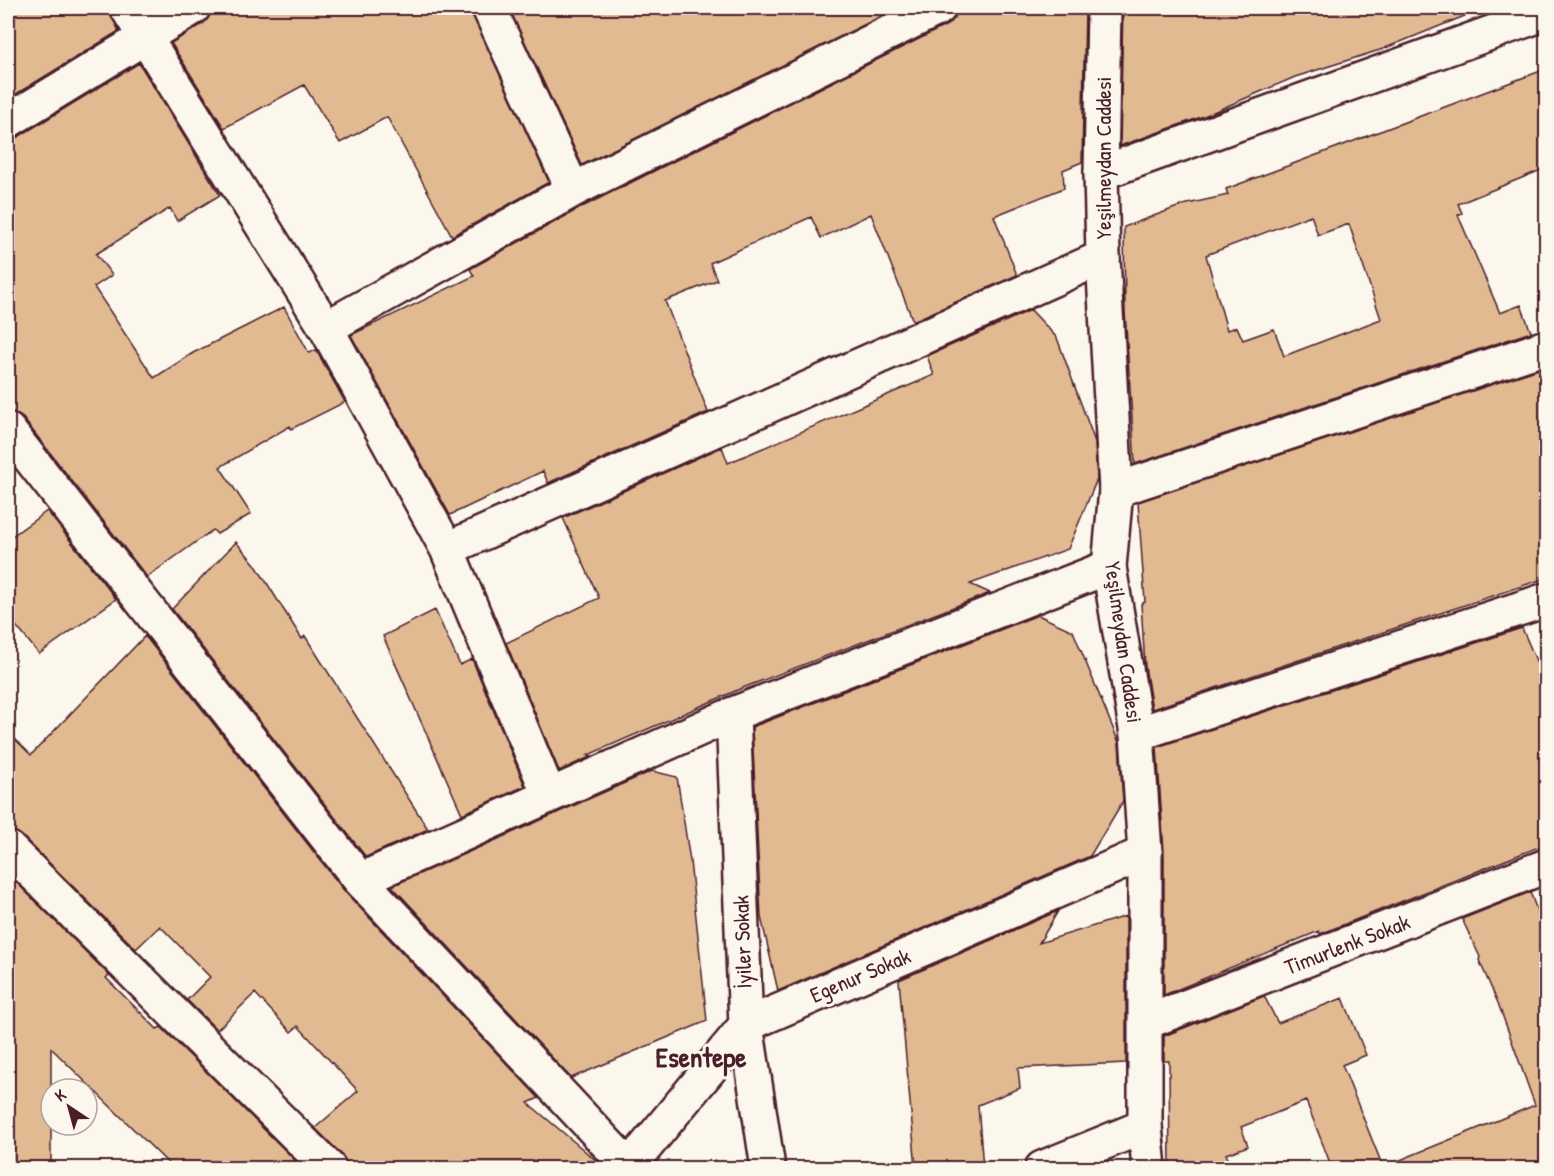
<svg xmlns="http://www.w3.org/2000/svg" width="1554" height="1176" viewBox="0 0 1554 1176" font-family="'Patrick Hand',sans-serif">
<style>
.building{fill:#e2ba92;stroke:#4a1f2b;stroke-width:1.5;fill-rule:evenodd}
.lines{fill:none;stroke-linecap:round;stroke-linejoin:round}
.street-casing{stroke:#4a1f2b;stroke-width:38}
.secondary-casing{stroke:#4a1f2b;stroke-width:38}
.street{stroke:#fbf7ec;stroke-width:33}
.secondary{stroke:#fbf7ec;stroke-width:33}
.labels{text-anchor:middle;stroke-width:6;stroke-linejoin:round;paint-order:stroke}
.street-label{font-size:22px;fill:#4a1f2b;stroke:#fbf7ec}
.district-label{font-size:28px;font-weight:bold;fill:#4a1f2b;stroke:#fbf7ec}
</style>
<rect width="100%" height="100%" fill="#fbf7ec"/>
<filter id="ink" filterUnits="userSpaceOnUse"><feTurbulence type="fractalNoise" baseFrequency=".0167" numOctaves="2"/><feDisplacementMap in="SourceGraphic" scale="12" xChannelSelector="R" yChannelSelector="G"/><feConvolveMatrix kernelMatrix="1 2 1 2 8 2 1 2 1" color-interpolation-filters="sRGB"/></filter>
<g filter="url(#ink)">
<path class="building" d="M8,8H108L119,31L8,99Z
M212,8H470L549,182L452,236L387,117L340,143L304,85L224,128L171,43L203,24L209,17Z
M509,8H898L582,165Z
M957,8H1085L1082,162L1063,170L1064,188L994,216L1017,275L913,321L871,214L821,238L811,217L710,263L717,280L665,301L708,412L548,483L543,471L450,515L351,335L474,276L470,269L582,207L947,25L955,18Z
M1123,8H1482V9L1383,49L1295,77L1204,116L1120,146Z
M139,63L220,195L177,221L170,208L96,254L112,275L94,287L154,378L193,353L284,307L309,353L316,350L345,402L291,429L290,426L220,467L251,514L217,534L213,530L147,577L23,418L8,409V140L18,137Z
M1546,69V168L1458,204L1462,213L1458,215L1500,313L1521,305L1531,332L1135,464L1125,311L1124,227L1183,205L1228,195L1226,189ZM1311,215L1318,235L1349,224L1381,319L1284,356L1274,329L1243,340L1237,327L1227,330L1206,255Z
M1031,310L1057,338L1095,442L1097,479L1068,549L970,584L990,593L740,689L588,755L592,756L559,771L506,643L599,598L563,518L722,447L728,463L934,375L927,356Z
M1545,367L1546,578L1152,709L1145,666L1141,604L1145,602L1138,502Z
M47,511L116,599L39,654L8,616V539Z
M236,542L255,564L302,639L305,636L428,829L366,857L172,609Z
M435,610L460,665L472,659L525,786L462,814L383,636Z
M1038,615L1073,631L1119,743L1123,801L1090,856L778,991L761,917L752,727Z
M1522,628L1546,684V844L1320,934L1319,931L1164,995V852L1157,747Z
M145,636L346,893L539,1098L528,1103L605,1168H347L342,1155L315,1128L358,1091L298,1026L291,1032L255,993L217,1030L187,1000L210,977L160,926L136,949L21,835L8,830V732L31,755Z
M652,771L677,777L690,861L707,1021L571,1078L392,886Z
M8,874L109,975L106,978L157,1029L161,1027L303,1168H173L51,1048V1168H8Z
M1530,892L1546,934V1168H1332L1306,1101L1241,1127L1248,1146L1226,1154L1232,1168H1170L1169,1061H1164V1036L1264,996L1278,1023L1343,998L1366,1055L1342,1065L1383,1167L1535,1105L1498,1003L1479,960L1480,957L1462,919Z
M1058,911L1039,943L1126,916V1063L1018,1068L1020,1088L978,1105L983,1168H916L899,980Z"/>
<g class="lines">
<g class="street-casing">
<path id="street" d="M127,8L326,328L447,549L549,795
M489,8L573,190
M8,121L193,8
M1101,173L1546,13
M326,328L573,190L939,8
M8,430L360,880L629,1167
M1116,490L1546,347
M447,549L1103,257
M733,714L746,1025L768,1168
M1137,734L1546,600
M8,848L329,1168
M360,880L733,714L1109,567
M1147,1022L1546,866
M628,1168L746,1025L1145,853
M1042,1168L1145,1126"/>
</g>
<g class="secondary-casing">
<path id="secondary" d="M1104,8L1101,173L1103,257L1116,490L1109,567L1137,734L1145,853V1126L1149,1168"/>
</g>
<use href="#street" class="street"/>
<use href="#secondary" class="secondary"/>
</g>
</g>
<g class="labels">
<g class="street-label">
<text transform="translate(1103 158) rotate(-90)" y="8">Yeşilmeydan Caddesi</text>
<text transform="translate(1124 642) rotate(82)" y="8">Yeşilmeydan Caddesi</text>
<text transform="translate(742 942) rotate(-92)" y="8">İyiler Sokak</text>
<text transform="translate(1347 944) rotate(-21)" y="8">Timurlenk Sokak</text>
<text transform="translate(860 975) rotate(-23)" y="8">Egenur Sokak</text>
</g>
<g class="district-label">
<text x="701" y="1067">Esentepe</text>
</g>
</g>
<rect width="1554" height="1176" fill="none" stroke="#fbf7ec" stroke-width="30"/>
<rect x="15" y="15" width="1524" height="1146" fill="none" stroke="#4a1f2b" stroke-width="2" filter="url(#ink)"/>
<g transform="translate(69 1107) rotate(324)"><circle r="28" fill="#fbf7ec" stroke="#b4a19f" stroke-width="1.5"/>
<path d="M0-4.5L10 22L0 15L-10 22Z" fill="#4a1f2b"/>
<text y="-9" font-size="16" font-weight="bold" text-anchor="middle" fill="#4a1f2b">K</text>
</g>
</svg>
